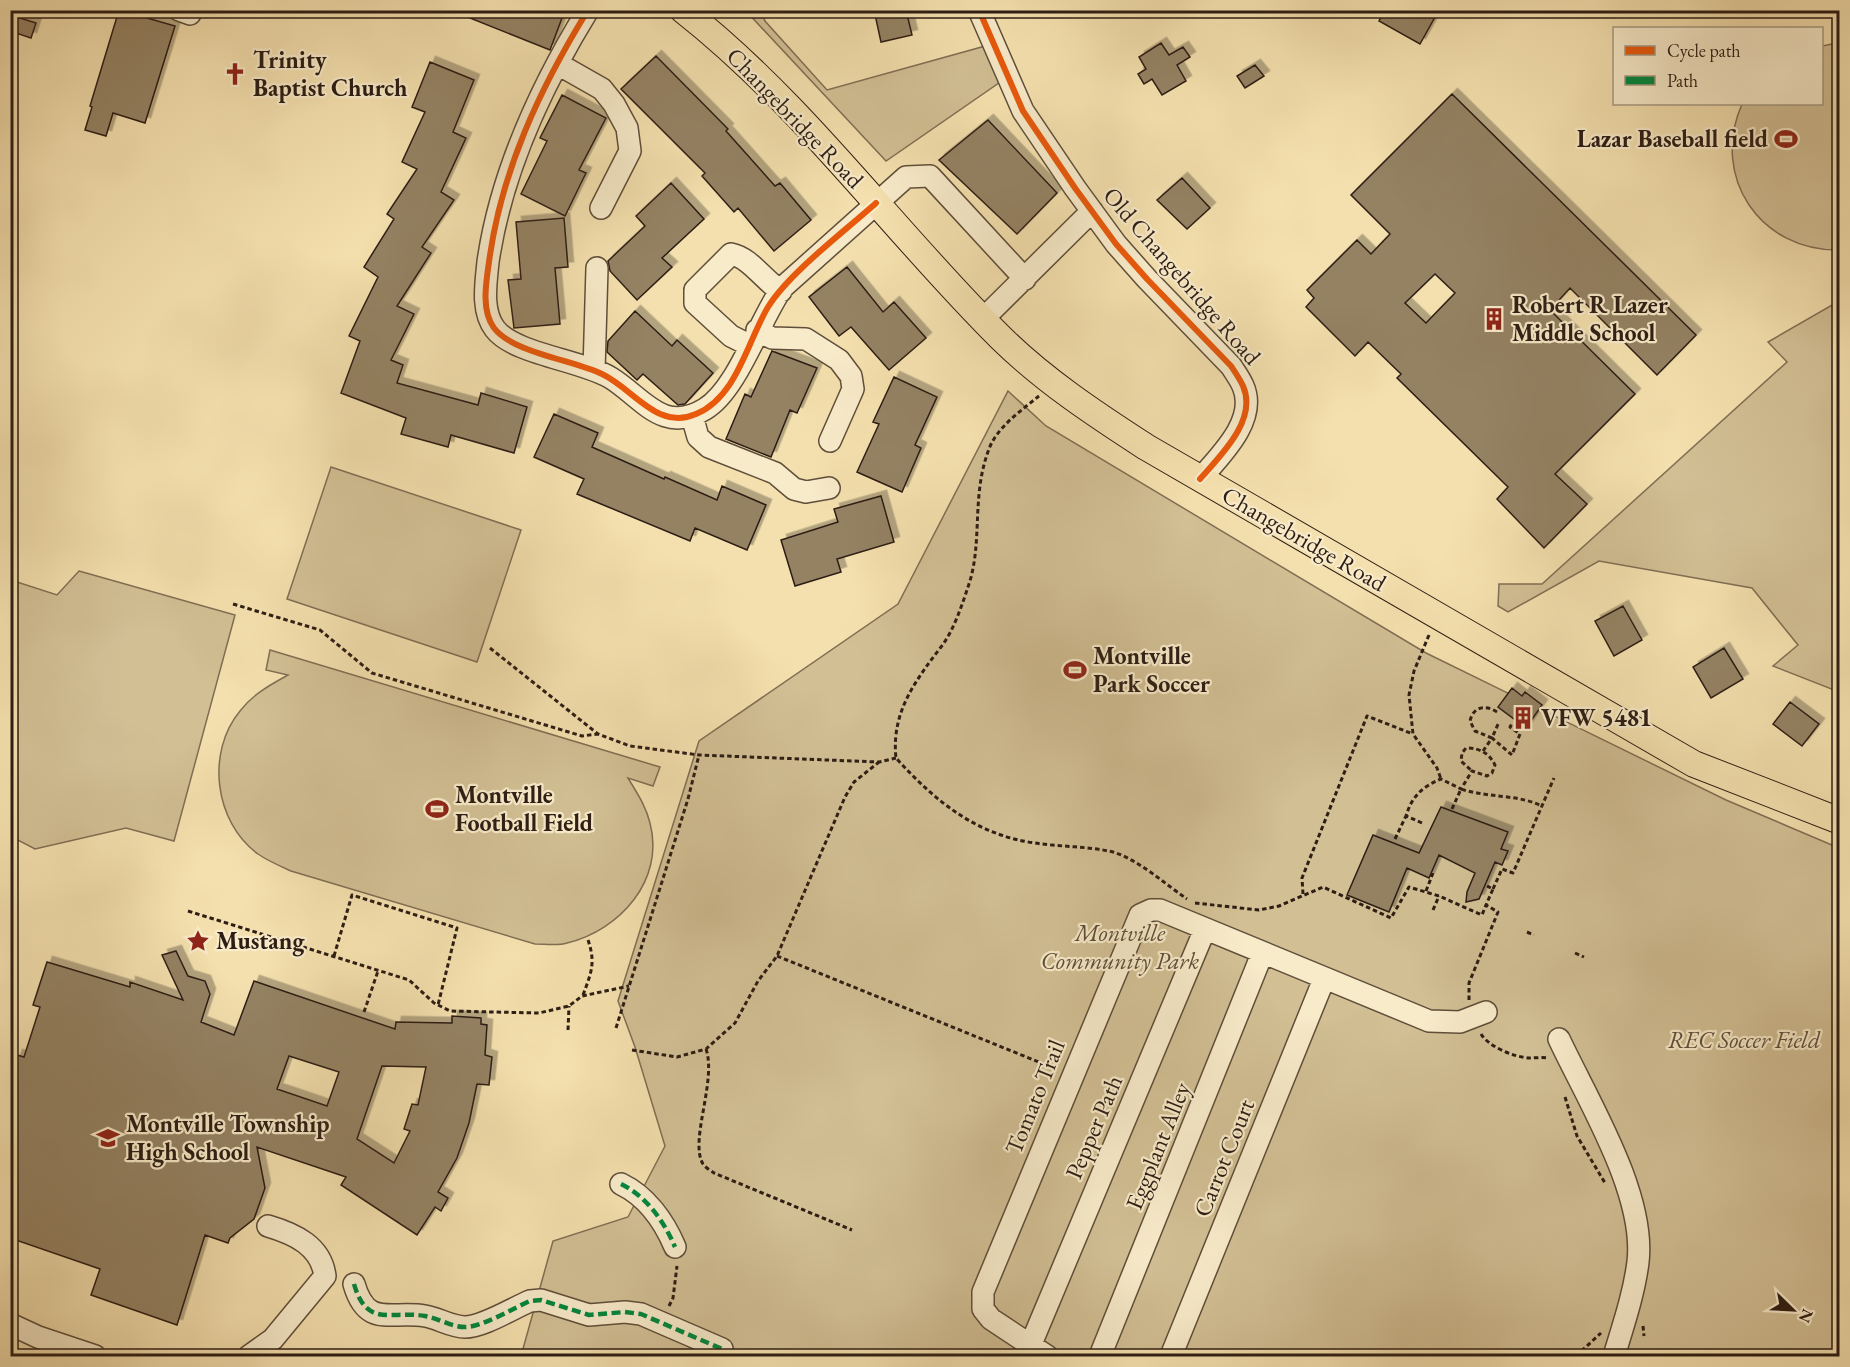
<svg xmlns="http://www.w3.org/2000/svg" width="1850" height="1367" viewBox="0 0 1850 1367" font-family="'EB Garamond',serif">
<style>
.green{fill:#d2bf94;stroke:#806e54;stroke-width:1.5}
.building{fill:#948264;stroke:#2d1d14;stroke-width:1.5;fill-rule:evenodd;filter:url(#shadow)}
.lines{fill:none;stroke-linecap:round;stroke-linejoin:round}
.minor-casing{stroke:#5f4e3a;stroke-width:24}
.major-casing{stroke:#2d1d14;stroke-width:28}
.path{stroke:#2d1d14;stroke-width:3;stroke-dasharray:4.5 3;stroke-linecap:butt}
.minor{stroke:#f8ebca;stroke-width:21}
.major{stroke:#f4e0ae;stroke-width:26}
.quiet{stroke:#00873e;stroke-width:4.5;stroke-dasharray:9 4.5;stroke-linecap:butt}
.cycleway-casing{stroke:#f8ebca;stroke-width:10}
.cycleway{stroke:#e8590c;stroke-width:6}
.labels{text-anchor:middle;stroke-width:4.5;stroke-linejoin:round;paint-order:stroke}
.poi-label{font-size:24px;font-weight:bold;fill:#2d1d14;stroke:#f8ebca;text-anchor:start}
.street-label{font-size:24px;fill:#2d1d14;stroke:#f8ebca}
.park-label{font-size:24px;font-style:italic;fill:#5f4e3a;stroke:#f8ebca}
</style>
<defs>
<filter id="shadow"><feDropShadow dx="5.5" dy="-5.5" stdDeviation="0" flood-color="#0004"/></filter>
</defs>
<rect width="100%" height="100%" fill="#f4e0ae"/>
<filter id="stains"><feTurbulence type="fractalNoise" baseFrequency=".00333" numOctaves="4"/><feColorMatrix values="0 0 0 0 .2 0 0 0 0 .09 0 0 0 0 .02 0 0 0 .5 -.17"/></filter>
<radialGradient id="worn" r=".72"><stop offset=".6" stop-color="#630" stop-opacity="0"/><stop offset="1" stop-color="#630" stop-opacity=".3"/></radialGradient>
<path class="green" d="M746,11H761L765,21L827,90L989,45L1006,78L886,161Z
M1832,44L1840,45L1839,250C1760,251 1710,177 1742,104H1822V46Z
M1839,301V692L1773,666L1798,645L1752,588L1599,561L1508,612L1498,606L1499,584H1542L1787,362L1768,342Z
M1008,391L1046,426L1426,653L1726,800L1839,848V1356H521L553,1241L628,1217L665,1146L635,1047L618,1001L699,741L898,604Z
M331,467L521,530L477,662L287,599Z
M79,571L235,615L174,841L126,828L35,849L16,839L11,854V580L57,595Z
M270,650L660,767L653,786L628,778C637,793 646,806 650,823C665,880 620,930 567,943C558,946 545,944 535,944L291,871C280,866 268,861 258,854C214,822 206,752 240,711C253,694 270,685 288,675L266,670Z"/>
<path class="building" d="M119,10L175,26L145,123L113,113L106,136L85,130L92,107L90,106Z
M450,10H565L550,50Z
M874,10H906L912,35L881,42Z
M1385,10H1424L1435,17L1420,44L1379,21Z
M10,15L36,23L31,38L10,31Z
M1161,43L1169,55L1183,47L1190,57L1177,65L1186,81L1162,95L1152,79L1144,84L1138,74L1146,69L1139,57Z
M656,56L728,129L726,131L775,186L780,183L811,220L774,251L738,208L734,212L702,176L705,173L621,89Z
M430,62L474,80L453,132L466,138L441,192L454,200L422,247L431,253L397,306L414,314L391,360L403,365L397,383L478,405L481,393L527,407L514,453L451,435L448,447L401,434L406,418L341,393L360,341L349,336L378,277L364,267L394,219L387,214L417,169L402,162L425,112L412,107Z
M1255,65L1264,76L1245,88L1237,76Z
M1452,94L1696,335L1657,375L1570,288L1550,310L1635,394L1555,474L1587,504L1544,548L1497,499L1508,487L1397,378L1401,374L1368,342L1355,356L1306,307L1314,298L1307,290L1357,240L1371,254L1390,234L1351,195ZM1435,274L1455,293L1426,323L1405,303Z
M562,95L606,118L579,170L586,173L565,216L521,194L547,141L540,138Z
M988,120L1057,193L1017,234L939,160Z
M1182,178L1210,208L1187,229L1157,200Z
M671,183L704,219L662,258L672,267L637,300L610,271L608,261L645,226L636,216Z
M564,218L568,267L555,268L560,324L514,328L508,280L521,279L516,222Z
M847,267L883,312L894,302L926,338L889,370L851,327L839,336L809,297Z
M635,311L672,346L677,340L713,373L685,404L678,405L643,374L637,380L607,352L608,341Z
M772,351L817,368L797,413L790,410L771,457L726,439L745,394L751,397Z
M894,377L937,397L915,445L921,448L902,492L857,472L879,424L873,422Z
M554,414L598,433L592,447L664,479L665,477L717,500L722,486L766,505L747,550L695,528L690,541L577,494L584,479L534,457Z
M881,496L894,542L837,559L841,572L795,586L781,540L838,522L834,509Z
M1623,606L1642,640L1614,656L1595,621Z
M1724,648L1743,679L1711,698L1693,667Z
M1512,688L1522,696L1525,692L1542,705L1526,728L1498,707Z
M1790,702L1819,724L1802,746L1773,724Z
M1441,807L1508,832L1501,849L1508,851L1502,865L1495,862L1479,899L1466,902L1467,892L1475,873L1439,855L1429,878L1407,868L1389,912L1347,895L1373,835L1419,853Z
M176,951L188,976L205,981L210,994L201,1022L234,1035L254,981L395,1029L396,1022L452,1023V1016L481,1018V1024L487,1025L485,1055L492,1057L489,1085L477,1084L469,1123L457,1158L438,1192L448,1198L441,1211L435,1207L417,1235L341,1185L346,1177L257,1147L265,1188L254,1219L230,1238L228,1243L205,1235L177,1325L91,1295L100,1269L10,1238V1074L17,1055L24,1057L40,1007L33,1005L47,962L130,987V982L183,1000L162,955ZM289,1056L339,1072L327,1106L277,1089ZM382,1066L426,1067L418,1105L412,1104L404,1129L410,1131L394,1163L357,1139Z"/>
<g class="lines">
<g class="minor-casing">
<path id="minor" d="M179,10L190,14
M588,10C540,88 501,172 488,262C486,283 481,311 495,329C514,354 581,360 611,378C643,398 663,435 705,409C737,390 759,321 782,288L906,177L930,176L1025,279
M979,10L1023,111L1075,188L1116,244L1147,279L1231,366C1235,372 1240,379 1243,386C1258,420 1220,456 1200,479
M558,64L602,89L614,104L627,128L630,151L601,208
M983,319L1092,211
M757,330L772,338L806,339L839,360L851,376L853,389L830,441
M749,345L731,336L695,303V290L731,254C751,258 763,280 781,291
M594,370L597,268
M692,416L698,437L709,447L775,473L794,489L806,492L829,488
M1559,1039C1588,1101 1646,1194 1638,1262C1634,1294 1623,1326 1614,1356
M621,1184C646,1196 664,1221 675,1247
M354,1284C367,1329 391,1310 425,1316C438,1318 451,1327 465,1327C483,1327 513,1308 530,1301L541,1300L589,1315L625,1312L641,1314L722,1349
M10,1324L38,1337L95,1356
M1031,1344L1205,929
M249,1356L273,1339L325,1276C321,1246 295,1234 268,1226
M1047,1356L991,1319L983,1309V1292L1140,915L1151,910H1160L1429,1021L1460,1022L1486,1012
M1100,1356L1262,954
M1171,1356L1324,979"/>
</g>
<g class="major-casing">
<path id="major" d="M683,10C804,105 893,231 1001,338C1045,381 1095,414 1146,447L1694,764L1840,821"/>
</g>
<path class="path" d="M1039,396C1022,410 997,427 989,449C971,496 983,541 969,584C962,605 954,630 941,647C915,681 891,713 896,758C935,801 976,835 1035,843C1060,847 1088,846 1113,852C1139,860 1165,884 1187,899
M233,604L320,630L372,673L582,736L598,734
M1429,635L1414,671L1409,695L1413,734L1437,768L1441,779
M490,648L598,734L630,746L699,755L879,762L896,758
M1497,712C1485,704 1473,707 1470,721L1475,731L1492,738L1499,722
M1483,751L1492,738L1512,755L1520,734L1510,727L1513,722
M1452,809L1461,789C1488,798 1517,794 1542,806
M1422,823L1406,816C1412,796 1422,787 1441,779L1461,789L1472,771L1487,776L1492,773L1495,765C1489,753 1480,748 1466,748L1462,753L1461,761L1472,771
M1395,839L1406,816
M1493,889L1502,869L1513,873L1554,778
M1426,891L1433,873
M1303,894L1302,878L1367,716L1413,734
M1195,903L1259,910L1279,906L1323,887L1391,918L1409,887L1439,896L1482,915L1486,905
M1433,910L1439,896
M188,911L409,980L434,1003L450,1011L539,1013L569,1006L582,996L629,986
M1527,932L1534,935
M1575,953L1584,957
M334,956L352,895L457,928L438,1005
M777,956L1056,1069
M583,995C592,971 596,962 587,937
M1469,1000V983L1498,912L1486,905L1493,889L1487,886
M364,1012L378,971
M616,1028L688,799L699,755
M568,1030L569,1006
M1481,1034C1489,1047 1514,1057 1529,1058C1535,1058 1542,1057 1548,1058
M706,1049C717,1081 689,1141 703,1164C705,1167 711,1171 714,1173L852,1230
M632,1050L677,1057L706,1049L735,1023L758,981L777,956L845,797L854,782L879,762
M1565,1097L1577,1136L1605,1183
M669,1306L673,1298L677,1266
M1643,1326L1644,1336
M1576,1356L1601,1333"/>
<use href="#minor" class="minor"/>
<use href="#major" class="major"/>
<path class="quiet" d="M621,1184C646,1196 664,1221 675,1247
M354,1284C367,1329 391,1310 425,1316C438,1318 451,1327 465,1327C483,1327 513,1308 530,1301L541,1300L589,1315L625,1312L641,1314L722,1349"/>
<g class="cycleway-casing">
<path id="cycleway" d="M588,10C540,88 501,171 489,262C486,283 481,310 494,328C513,353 574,360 602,374C634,389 657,431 696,414C737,397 747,342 768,307C789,273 845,231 876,203
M979,10L1023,111L1075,188L1116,244L1147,279L1231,366C1235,372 1240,379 1243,386C1258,420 1220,456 1200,479"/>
</g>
<use href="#cycleway" class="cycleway"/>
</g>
<defs>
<g id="church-bare" transform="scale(1.8)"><path d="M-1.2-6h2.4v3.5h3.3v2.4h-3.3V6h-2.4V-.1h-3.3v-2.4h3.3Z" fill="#8f2418" stroke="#f8ebca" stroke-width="2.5" paint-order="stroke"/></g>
<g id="stadium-bare" transform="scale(1.8)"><path d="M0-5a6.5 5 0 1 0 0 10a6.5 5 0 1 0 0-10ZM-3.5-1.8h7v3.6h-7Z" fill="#8f2418" stroke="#f8ebca" stroke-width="2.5" paint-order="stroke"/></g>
<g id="building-bare" transform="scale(1.8)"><path d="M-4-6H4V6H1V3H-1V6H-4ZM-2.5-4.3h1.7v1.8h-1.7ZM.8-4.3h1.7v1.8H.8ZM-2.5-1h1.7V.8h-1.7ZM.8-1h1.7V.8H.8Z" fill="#8f2418" stroke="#f8ebca" stroke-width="2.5" paint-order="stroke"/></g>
<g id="sight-bare" transform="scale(1.8)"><path d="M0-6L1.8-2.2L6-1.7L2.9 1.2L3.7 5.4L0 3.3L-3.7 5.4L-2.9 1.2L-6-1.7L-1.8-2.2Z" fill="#8f2418" stroke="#f8ebca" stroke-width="2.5" paint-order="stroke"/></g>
<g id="school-bare" transform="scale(1.8)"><path d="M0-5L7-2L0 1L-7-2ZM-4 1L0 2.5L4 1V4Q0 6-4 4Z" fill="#8f2418" stroke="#f8ebca" stroke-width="2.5" paint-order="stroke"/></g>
</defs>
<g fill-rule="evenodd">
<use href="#church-bare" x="235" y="74"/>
<use href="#stadium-bare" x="1786" y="139"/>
<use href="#building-bare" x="1494" y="319"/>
<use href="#stadium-bare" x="1075" y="670"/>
<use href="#building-bare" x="1523" y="718"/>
<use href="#stadium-bare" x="437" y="809"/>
<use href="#sight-bare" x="198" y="941"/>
<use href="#school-bare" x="108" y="1138"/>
</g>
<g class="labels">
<g class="poi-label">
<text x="253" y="68">Trinity<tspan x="253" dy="28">Baptist Church</tspan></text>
<text x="1768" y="147" text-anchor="end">Lazar Baseball field</text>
<text x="1512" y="313">Robert R Lazer<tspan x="1512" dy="28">Middle School</tspan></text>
<text x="1093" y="664">Montville<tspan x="1093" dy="28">Park Soccer</tspan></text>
<text x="1541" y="726">VFW 5481</text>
<text x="455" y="803">Montville<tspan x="455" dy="28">Football Field</tspan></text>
<text x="216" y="949">Mustang</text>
<text x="126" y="1132">Montville Township<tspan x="126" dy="28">High School</tspan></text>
</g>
<g class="street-label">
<text transform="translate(795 118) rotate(46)" y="8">Changebridge Road</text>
<text transform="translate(1182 276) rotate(49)" y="8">Old Changebridge Road</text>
<text transform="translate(1304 539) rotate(30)" y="8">Changebridge Road</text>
<text transform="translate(1035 1097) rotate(-68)" y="8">Tomato Trail</text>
<text transform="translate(1094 1127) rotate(-67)" y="8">Pepper Path</text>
<text transform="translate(1158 1146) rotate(-68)" y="8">Eggplant Alley</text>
<text transform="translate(1224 1158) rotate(-68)" y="8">Carrot Court</text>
</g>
<g class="park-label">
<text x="1120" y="941">Montville<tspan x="1120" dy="28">Community Park</tspan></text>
<text x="1744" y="1048">REC Soccer Field</text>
</g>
</g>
<rect width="1850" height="1367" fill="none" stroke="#f4e0ae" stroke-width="36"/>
<rect x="12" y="12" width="1826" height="1343" fill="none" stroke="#2d1d14" stroke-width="3"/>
<rect x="18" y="18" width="1814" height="1331" fill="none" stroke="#2d1d14" stroke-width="1.5"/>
<rect x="1613" y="27" width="210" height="78" fill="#f8ebca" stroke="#a79981" stroke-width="1.5"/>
<rect x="1625" y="46" width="30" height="9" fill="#e8590c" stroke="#a79981" stroke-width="1.5"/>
<text x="1667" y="57" font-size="18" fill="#2d1d14">Cycle path</text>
<rect x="1625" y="76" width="30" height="9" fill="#00873e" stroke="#a79981" stroke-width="1.5"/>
<text x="1667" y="87" font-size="18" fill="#2d1d14">Path</text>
<g transform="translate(1793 1310) rotate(114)" stroke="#f8ebca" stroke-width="4.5" paint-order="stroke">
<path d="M0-4.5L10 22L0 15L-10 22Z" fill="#2d1d14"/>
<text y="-9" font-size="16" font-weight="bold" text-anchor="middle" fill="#2d1d14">N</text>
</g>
<rect width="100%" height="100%" filter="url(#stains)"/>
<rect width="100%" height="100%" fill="url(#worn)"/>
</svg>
